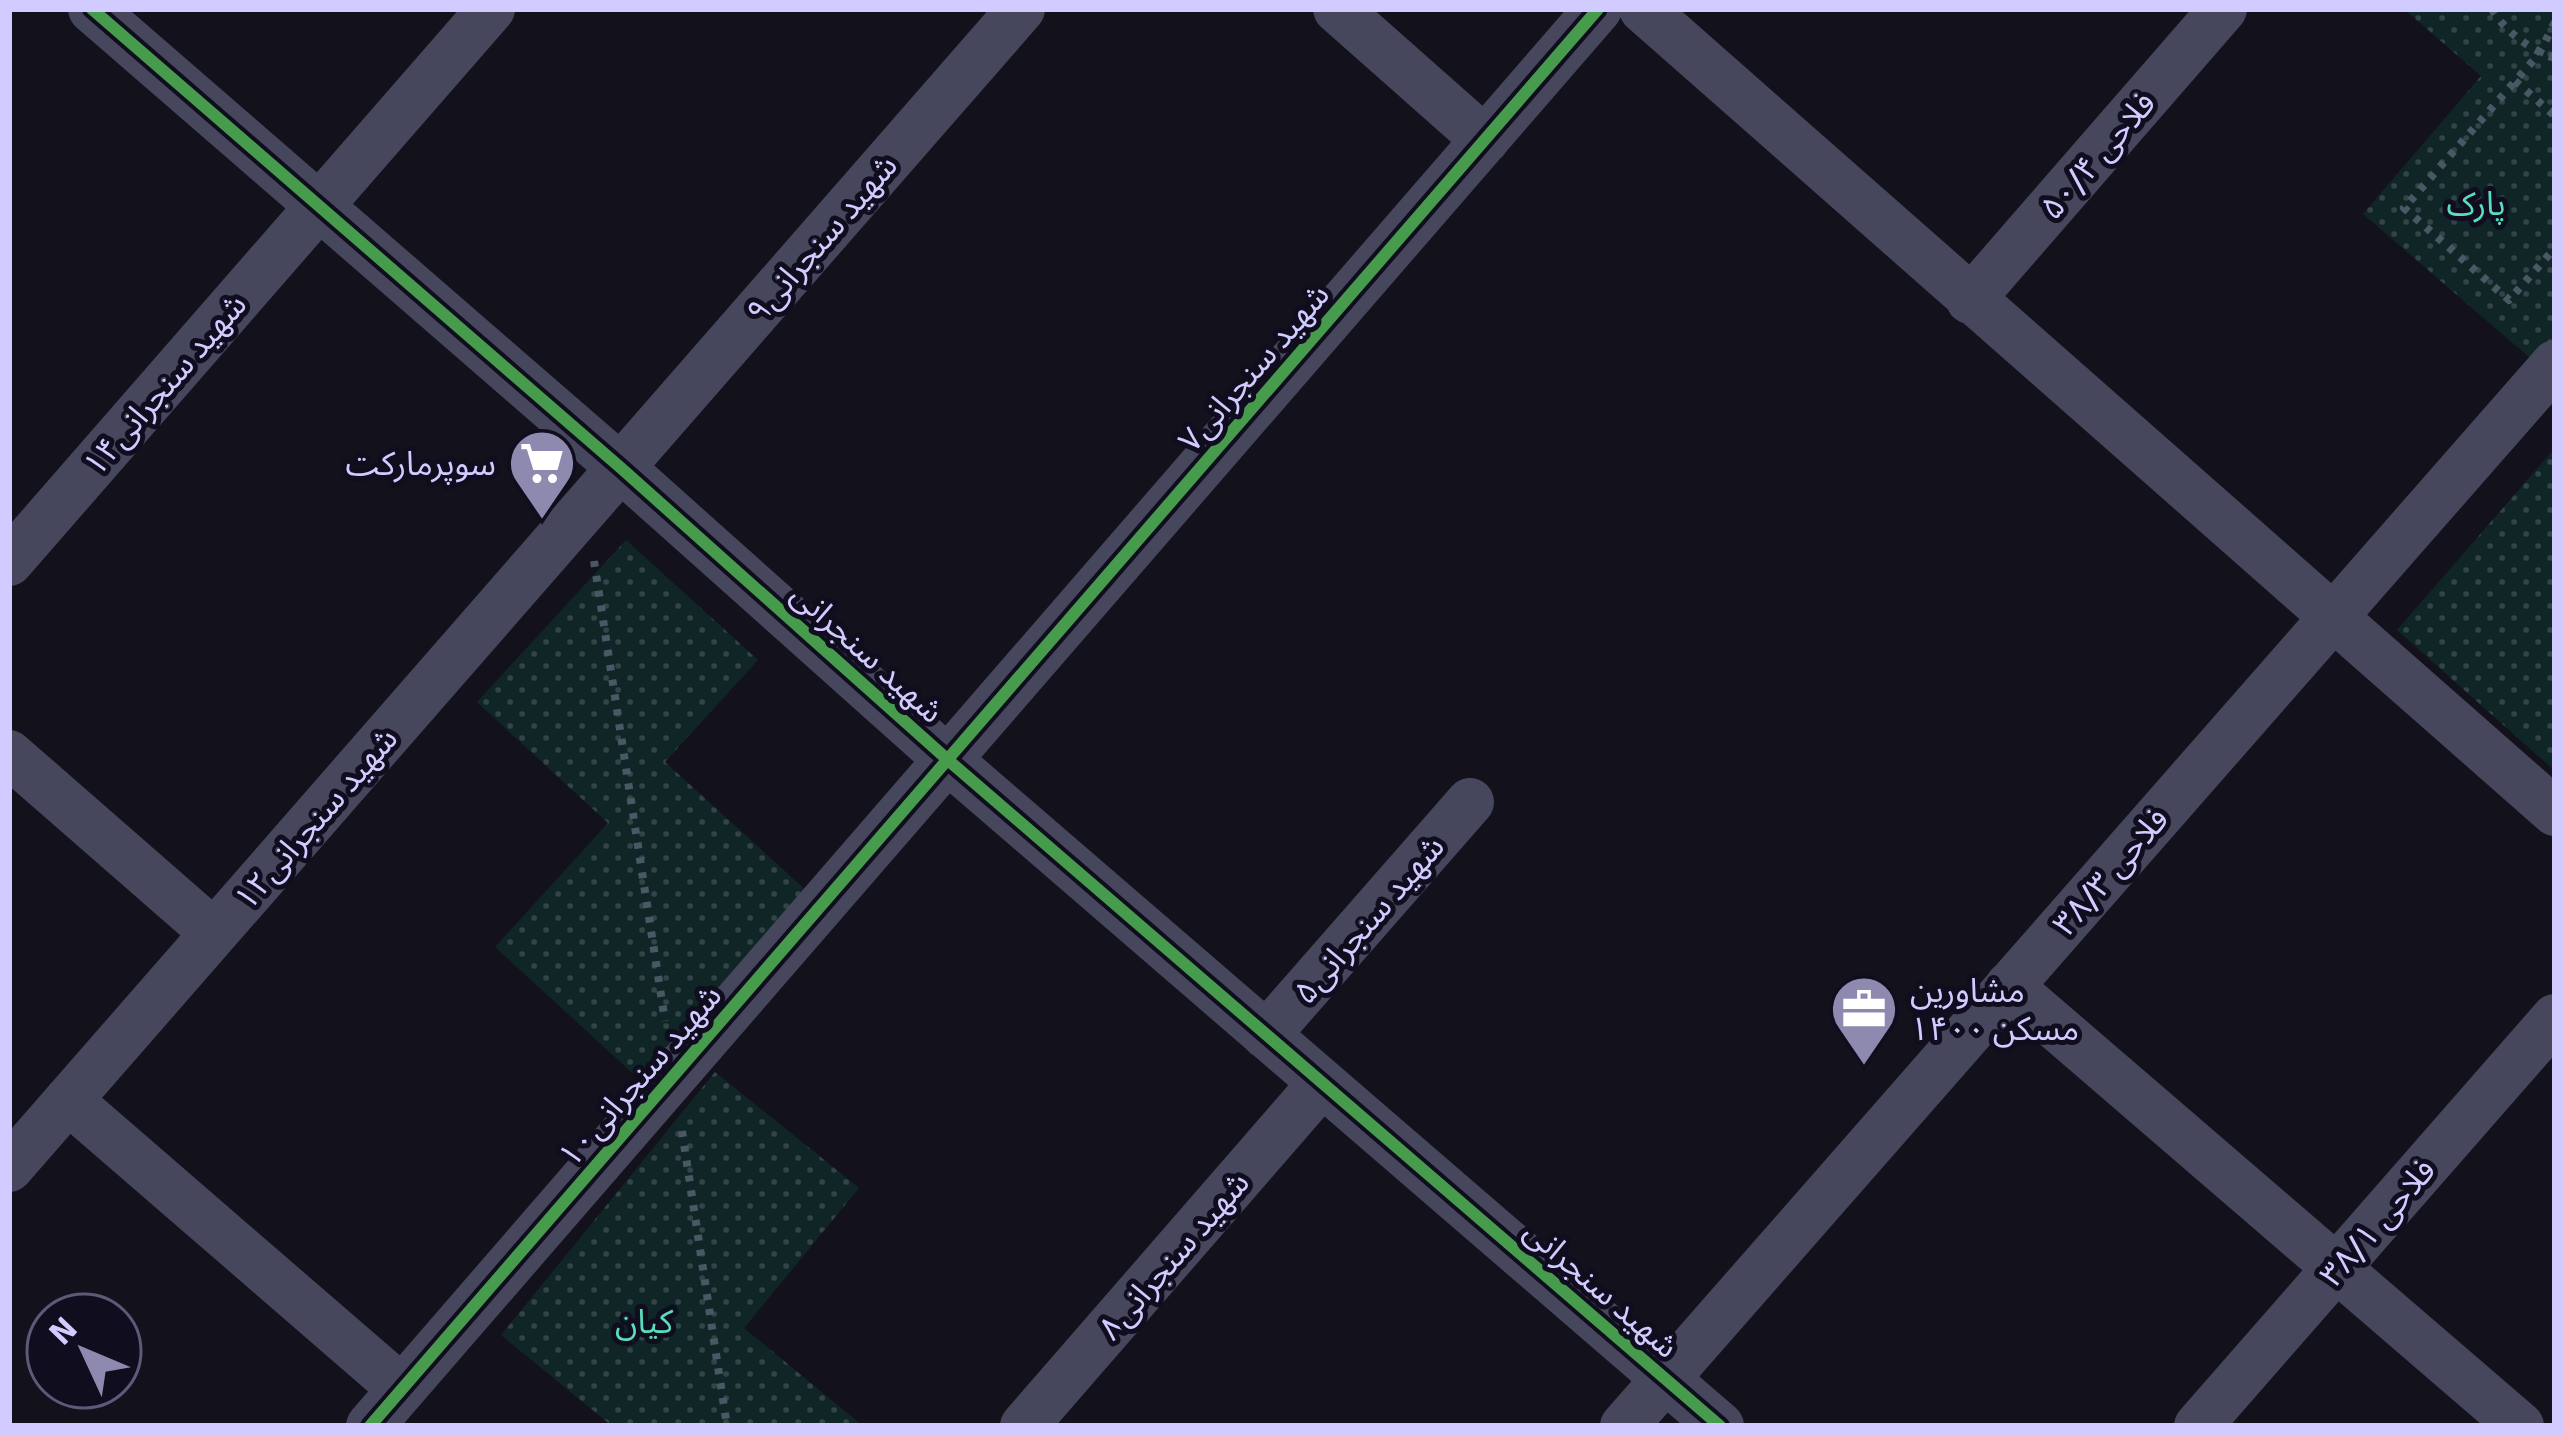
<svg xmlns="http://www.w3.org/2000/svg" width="2564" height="1435" viewBox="0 0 2564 1435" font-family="Signika,'Noto Sans Arabic',sans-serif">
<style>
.park{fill:url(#park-dots)}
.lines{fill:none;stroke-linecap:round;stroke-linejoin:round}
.path{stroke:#495865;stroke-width:8;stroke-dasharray:6 9;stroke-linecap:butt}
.minor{stroke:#46465c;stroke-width:48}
.cycleway-casing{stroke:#100d1f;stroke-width:20}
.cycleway{stroke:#469c4c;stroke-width:12}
.labels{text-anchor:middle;stroke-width:10;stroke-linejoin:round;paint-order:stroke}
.street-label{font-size:33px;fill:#d1cbff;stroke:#100d1f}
.park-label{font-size:33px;fill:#58debc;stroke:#100d1f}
.poi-label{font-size:33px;fill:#d1cbff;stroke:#100d1f;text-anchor:end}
</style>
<defs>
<pattern id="park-dots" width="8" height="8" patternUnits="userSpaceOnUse" patternTransform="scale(3)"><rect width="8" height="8" fill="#102626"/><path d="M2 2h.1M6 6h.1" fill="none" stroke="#324447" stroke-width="1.8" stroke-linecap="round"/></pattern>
</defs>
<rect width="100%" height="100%" fill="#13111b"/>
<path class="park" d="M2404,9H2555V342L2537,364L2363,214L2481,76Z
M2555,448V771L2397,630Z
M626,540L758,660L665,762L810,894L640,1080L495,947L608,823L477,702Z
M715,1072L859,1188L744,1328L863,1426H612L501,1335Z"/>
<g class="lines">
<path class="path" d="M2492,9C2504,31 2532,51 2555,58
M2555,22L2539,54L2404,208L2509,300L2555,248
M2515,81L2555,116
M594,561L665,1021
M682,1131L727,1426"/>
<path class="minor" d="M92,9L621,468L948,760L1720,1426
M1337,9L1485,140
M1643,9L2555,812
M1970,300L2223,9
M9,562L491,9
M9,754L214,933
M2009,986L2520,1426
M1266,1035L1470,802
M68,1100L402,1389
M9,1168L1021,9
M370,1426L1598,9
M1024,1426L1322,1083
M1624,1426L2555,364
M2198,1426L2555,1018"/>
<g class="cycleway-casing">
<path id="cycleway" d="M92,9L621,468L948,760L1720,1426
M370,1426L1598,9"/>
</g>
<use href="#cycleway" class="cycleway"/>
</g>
<defs>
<g id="supermarket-pin" transform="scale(3.45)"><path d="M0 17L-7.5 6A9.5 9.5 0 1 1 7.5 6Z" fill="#8e8aaf" stroke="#100d1f"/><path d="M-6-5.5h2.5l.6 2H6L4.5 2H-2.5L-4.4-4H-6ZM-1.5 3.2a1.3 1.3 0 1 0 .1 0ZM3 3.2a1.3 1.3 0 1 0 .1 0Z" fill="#fff"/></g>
<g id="office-pin" transform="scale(3.45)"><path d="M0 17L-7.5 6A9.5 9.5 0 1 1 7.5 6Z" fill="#8e8aaf" stroke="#100d1f"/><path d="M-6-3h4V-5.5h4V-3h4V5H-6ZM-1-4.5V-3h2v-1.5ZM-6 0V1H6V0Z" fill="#fff"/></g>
</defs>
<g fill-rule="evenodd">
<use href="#supermarket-pin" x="542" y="463"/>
<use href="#office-pin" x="1864" y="1009"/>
</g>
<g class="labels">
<g class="street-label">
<text transform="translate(2097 155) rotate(-49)" y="12">فلاحی ۵۰/۴</text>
<text transform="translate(821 238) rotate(-49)" y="12">شهید سنجرانی۹</text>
<text transform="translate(1253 367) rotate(-49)" y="12">شهید سنجرانی۷</text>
<text transform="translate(164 384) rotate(-49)" y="12">شهید سنجرانی۱۴</text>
<text transform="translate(868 652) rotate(42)" y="12">شهید سنجرانی</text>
<text transform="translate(315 818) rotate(-49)" y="12">شهید سنجرانی۱۲</text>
<text transform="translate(2110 871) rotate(-49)" y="12">فلاحی ۳۸/۳</text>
<text transform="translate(1368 919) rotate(-49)" y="12">شهید سنجرانی۵</text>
<text transform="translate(639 1075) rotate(-49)" y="12">شهید سنجرانی۱۰</text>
<text transform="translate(2377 1222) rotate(-49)" y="12">فلاحی ۳۸/۱</text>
<text transform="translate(1173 1255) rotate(-49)" y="12">شهید سنجرانی۸</text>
<text transform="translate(1602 1288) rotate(41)" y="12">شهید سنجرانی</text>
</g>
<g class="park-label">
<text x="2476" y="215">پارک</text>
<text x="644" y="1333">کیان</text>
</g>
<g class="poi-label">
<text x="496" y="475">سوپرمارکت</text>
<text x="1910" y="1002" text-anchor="start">مشاورین<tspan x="1910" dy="38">مسکن ۱۴۰۰</tspan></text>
</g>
</g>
<rect width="2564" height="1435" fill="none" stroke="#d1cbff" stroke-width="24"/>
<g transform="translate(84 1351) rotate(314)"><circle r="57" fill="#100d1f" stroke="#5d5979" stroke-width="3"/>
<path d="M0-9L21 45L0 30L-21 45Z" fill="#8e8aaf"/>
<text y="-18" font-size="33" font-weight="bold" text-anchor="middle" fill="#d1cbff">N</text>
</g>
</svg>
